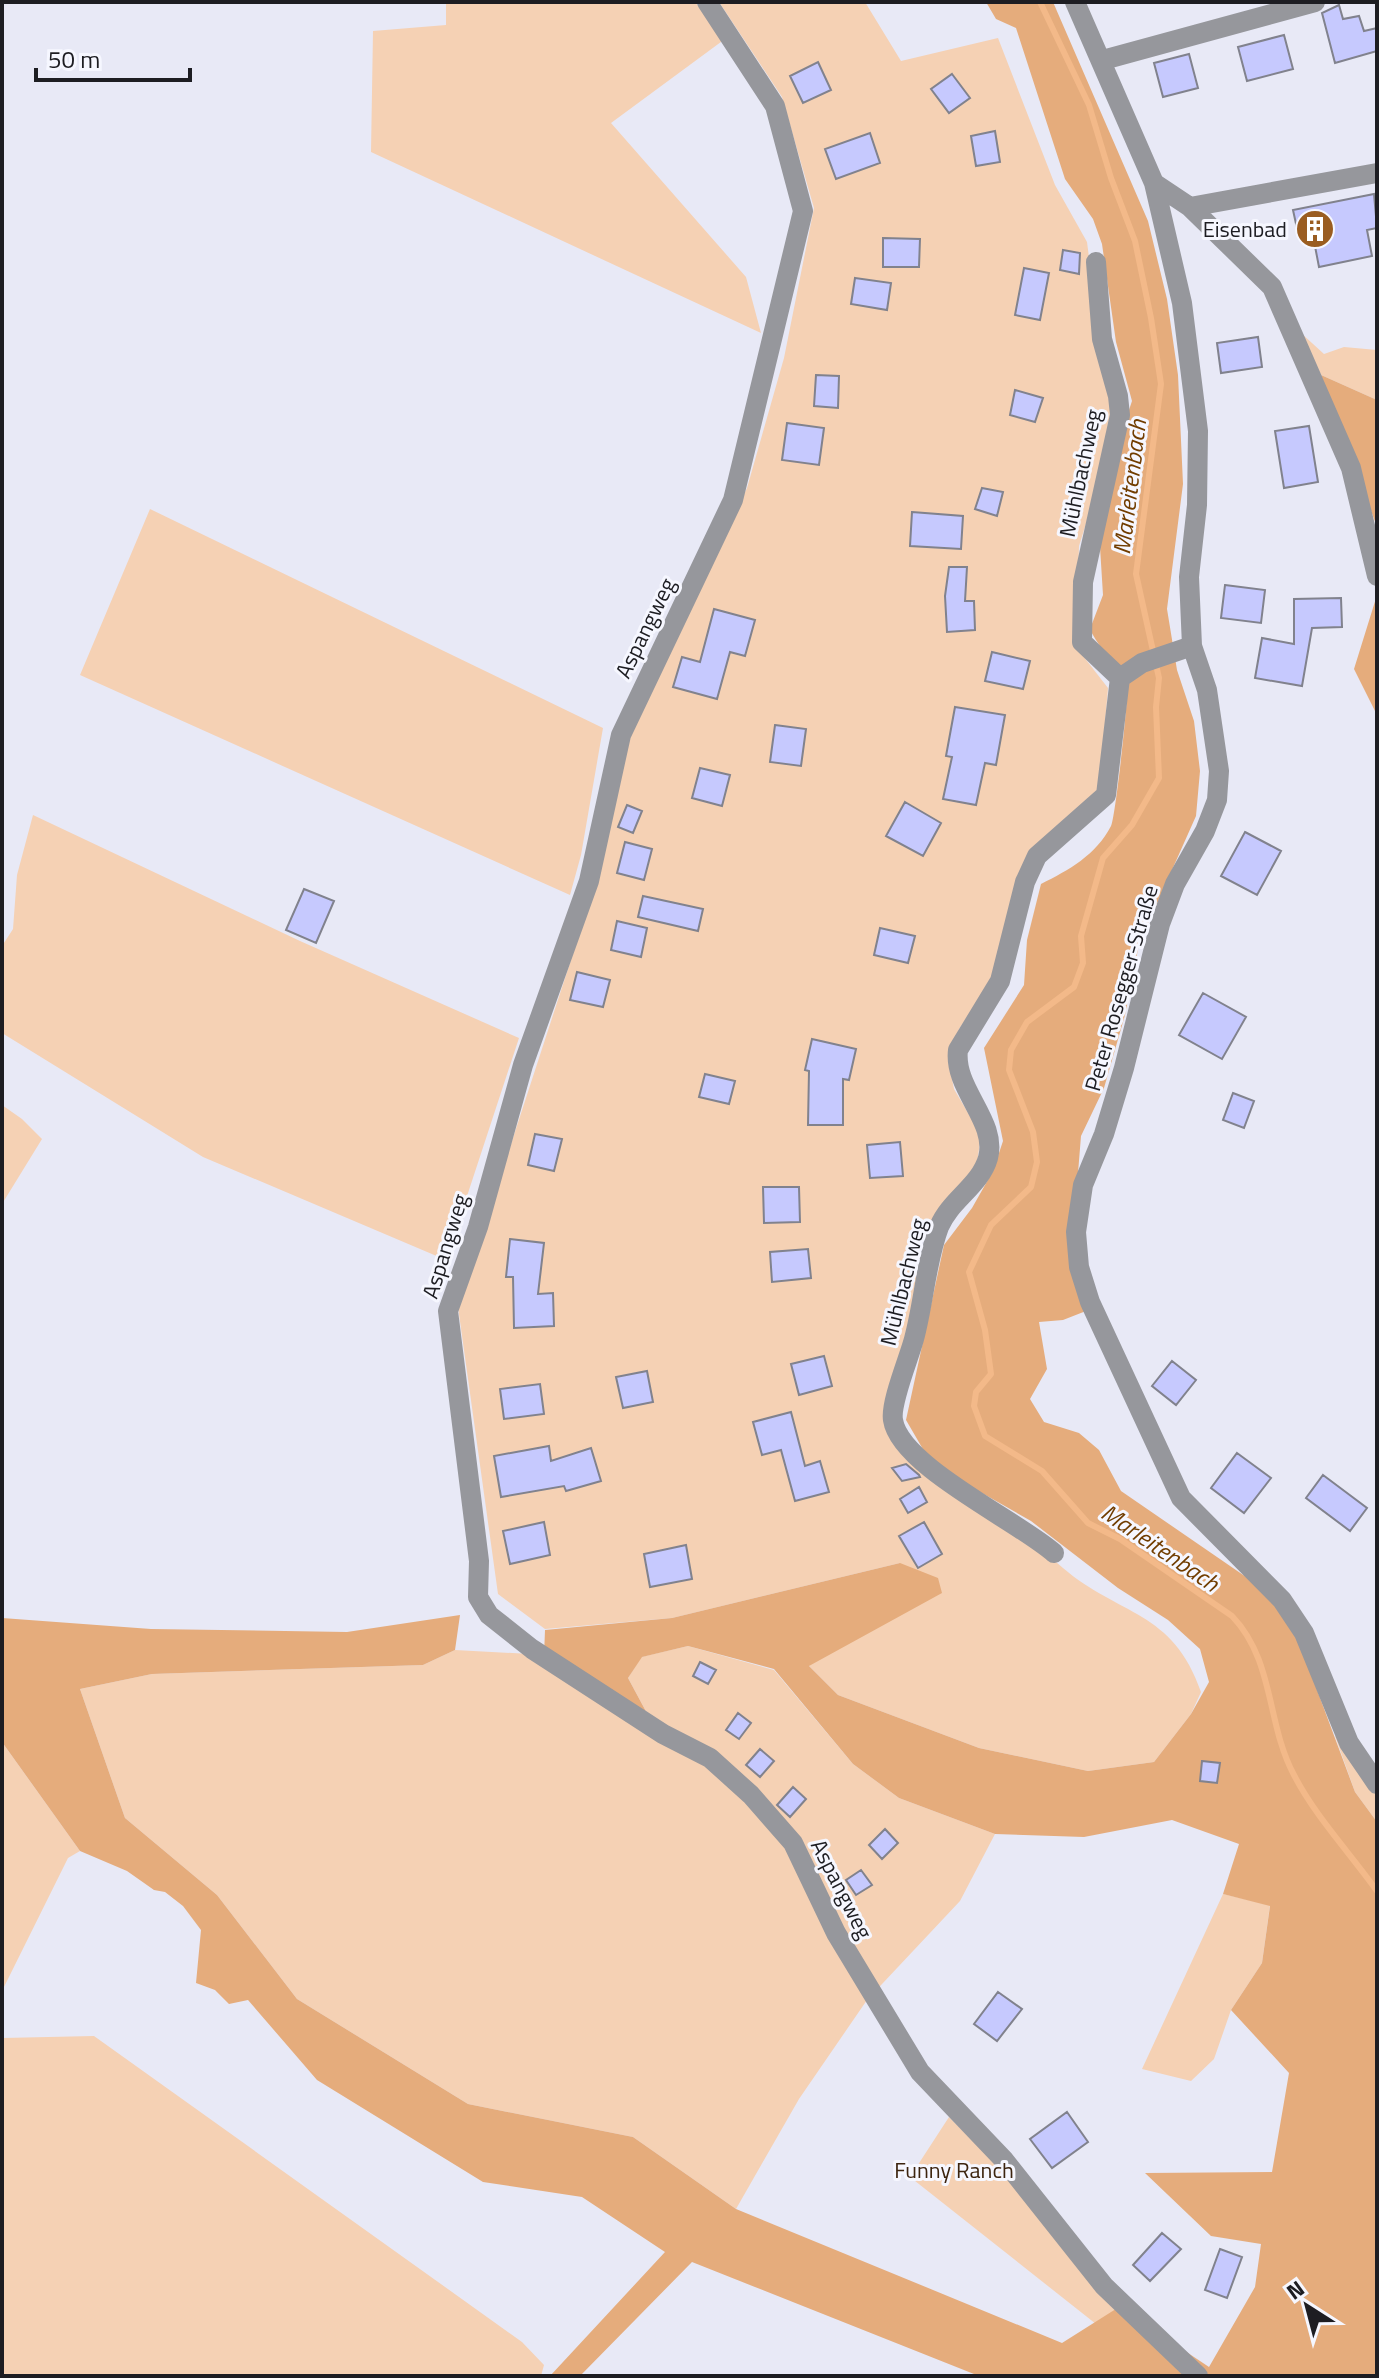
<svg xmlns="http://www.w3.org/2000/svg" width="1379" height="2378" viewBox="0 0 1379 2378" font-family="'Titillium Web',sans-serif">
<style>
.green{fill:#f5d1b4}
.forest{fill:#e5ac7c}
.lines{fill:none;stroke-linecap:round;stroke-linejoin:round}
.stream{stroke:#f3b989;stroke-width:6}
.building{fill:#c6c9fe;stroke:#81828d;stroke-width:2}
.minor{stroke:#96979c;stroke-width:20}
.labels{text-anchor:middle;stroke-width:6;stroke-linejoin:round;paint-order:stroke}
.poi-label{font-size:22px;fill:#1d1d22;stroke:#f6f7ff;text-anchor:end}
.street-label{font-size:22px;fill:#1d1d22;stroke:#f6f7ff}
.park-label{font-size:22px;fill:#3c240f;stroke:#f6f7ff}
.water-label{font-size:24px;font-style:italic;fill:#713d00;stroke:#f6f7ff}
</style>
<rect width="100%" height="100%" fill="#e8e9f6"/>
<path class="green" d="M446,2H695L725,39L611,123L746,277L761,333L371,152L373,31L446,25Z
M719,2H865L901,61L998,38L1055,185L1087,242L1102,356L1113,398L1108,453L1079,546L1077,611L1080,652L1108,688L1099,795L1042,841L995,977L959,1029L949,1064L954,1089L981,1135L976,1170L920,1237L911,1332L886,1425C946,1471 1006,1518 1063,1568C1119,1616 1173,1610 1201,1692L1191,1714L1154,1762L1088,1771L979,1748L838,1695L809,1666L900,1563L672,1618L545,1629L498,1594L458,1307L595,886L627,733L747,488L784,358L814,208L782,97Z
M1301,333L1324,354L1344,347L1377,350V400L1321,375Z
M150,509L603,728L581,855L570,895L80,675Z
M33,815L300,941L519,1038L446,1260L203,1157L2,1033V946L13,929L17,875Z
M2,1105L22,1119L42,1139L2,1204Z
M688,1646L774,1670L853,1764L899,1798L995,1834L960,1901L867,2000L799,2099L736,2209L633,2137L468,2104L297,1999L217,1895L125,1818L80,1689L152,1674L423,1665L455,1650L530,1654L648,1715L628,1678L641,1657Z
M1335,1736L1377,1774V1822L1355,1792Z
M2,1742L80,1851L68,1858L2,1991Z
M1223,1894L1270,1905L1262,1963L1231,2010L1214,2059L1191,2081L1142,2069Z
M94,2036L522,2342L544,2365L541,2376H2V2038Z
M949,2117L1020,2189L1119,2307L1096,2324L910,2177Z"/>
<path class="forest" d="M986,2H1053L1148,221L1167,299L1178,375L1183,484L1167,609L1177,670L1194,721L1200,771L1196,816L1139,944L1125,1015L1104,1088L1081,1136L1078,1173L1086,1311L1063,1320L1039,1322L1047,1369L1030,1399L1044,1422L1079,1433L1099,1450L1121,1491L1265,1590L1297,1636L1355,1792L1377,1822V2376H979L692,2262L580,2376H550L665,2252L582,2197L483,2182L317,2080L248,2000L229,2004L215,1990L196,1983L201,1930L183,1906L165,1892L154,1890L127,1871L80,1851L2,1742V1618L151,1629L347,1632L460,1615L455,1650L423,1665L152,1674L80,1689L125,1818L217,1895L297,1999L468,2104L633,2137L736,2209L1062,2343L1119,2307L1209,2367L1255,2287L1261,2244L1211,2236L1145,2173L1272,2172L1289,2073L1231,2010L1262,1963L1270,1906L1223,1894L1239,1844L1172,1820L1084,1837L995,1834L899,1798L853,1764L774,1669L688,1646L642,1657L628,1678L649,1717L544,1656L545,1630L672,1618L900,1563L938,1578L942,1593L809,1666L838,1695L979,1748L1088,1771L1154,1762L1191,1714L1209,1682L1200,1649L1168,1620L1118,1588L1031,1521L952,1476L924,1451L906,1420L944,1245L972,1208L993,1171L1003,1141L984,1048L1024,985L1027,940L1041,884C1069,870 1096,855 1111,826C1115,820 1129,695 1127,686C1123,673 1097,646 1090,629L1103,595L1100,547L1124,425L1132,401L1116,342L1102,244L1093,219L1065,179L1016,28L996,19Z
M1321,375L1377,400V527Z
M1377,595V715L1354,669Z"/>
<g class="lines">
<path class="stream" d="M1040,2L1089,105L1111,178L1135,241L1151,318L1161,384L1136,574L1159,678L1156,707L1159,778L1132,825L1103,858L1081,936L1083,963L1074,987L1027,1022L1011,1050L1009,1070L1033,1132L1037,1162L1031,1187L991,1225L969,1272L985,1330L991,1374L976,1392L974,1406L985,1436L1042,1471L1088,1523L1120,1539L1232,1616C1275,1661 1266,1723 1294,1775C1315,1816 1350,1853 1377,1891"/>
</g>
<path class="building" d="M1339,5L1343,19L1359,16L1364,31L1377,28V51L1335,63L1322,13Z
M1284,35L1293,69L1247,81L1238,47Z
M1189,54L1198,88L1163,97L1154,63Z
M818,62L831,90L803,103L790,76Z
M952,74L970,98L949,113L931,89Z
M995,131L1000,162L976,166L971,136Z
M870,133L880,163L836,179L825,149Z
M1374,194L1377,228L1367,230L1372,256L1319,267L1314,241L1324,228L1298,233L1293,210Z
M883,238L920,239L919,267H883Z
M1063,250L1080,253L1079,274L1060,270Z
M1024,268L1049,273L1040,320L1015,315Z
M855,278L891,283L887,310L851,304Z
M1258,337L1262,367L1221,373L1217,343Z
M816,375L839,376L838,408L814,406Z
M1015,390L1043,398L1035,422L1010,415Z
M787,423L824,428L819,465L782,460Z
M1309,426L1318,482L1284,488L1275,431Z
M982,488L1003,492L997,516L975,509Z
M912,512L963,516L961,549L910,546Z
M949,567H967L965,601H974L975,630L947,632L945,596Z
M1225,585L1265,590L1261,623L1221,618Z
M1341,598L1342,627L1312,628L1302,686L1255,678L1262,638L1294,644V599Z
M714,609L755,620L745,656L730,652L717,699L673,687L682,657L700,662Z
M992,652L1030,661L1023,689L985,681Z
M955,707L1005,715L996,765L985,763L976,805L943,799L952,757L946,756Z
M775,725L806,729L801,766L770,762Z
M700,768L730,775L722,806L692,798Z
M905,802L941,823L923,856L886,836Z
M627,805L642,811L633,833L618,827Z
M1245,832L1281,851L1257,895L1221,876Z
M625,842L652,849L644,880L617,873Z
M304,889L334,901L316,943L286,930Z
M643,896L703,909L698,931L638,917Z
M617,921L647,928L641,957L611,950Z
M880,928L915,936L908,963L874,955Z
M577,972L610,980L603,1007L570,1000Z
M1203,993L1246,1017L1222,1059L1179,1035Z
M812,1039L856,1049L849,1080L843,1079V1125H808L809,1071L805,1070Z
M705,1074L735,1081L729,1104L699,1097Z
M1233,1093L1254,1101L1244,1128L1223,1120Z
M535,1134L562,1139L554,1171L528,1165Z
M900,1142L903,1176L870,1178L867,1145Z
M763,1187H799L800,1222L764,1223Z
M510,1239L544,1243L538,1294L553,1293L554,1326L514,1328L513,1277H506Z
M808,1249L811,1278L772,1282L770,1252Z
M824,1356L832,1386L799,1395L791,1364Z
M1172,1361L1196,1380L1176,1405L1152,1386Z
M647,1371L653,1402L623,1408L616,1377Z
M540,1384L544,1414L504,1419L500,1389Z
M791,1412L805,1466L820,1461L829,1492L795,1501L781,1450L762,1455L753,1422Z
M549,1446L551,1461L591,1448L601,1481L566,1491L564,1486L501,1497L494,1456Z
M1237,1453L1271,1478L1244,1513L1211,1488Z
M906,1464L919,1475L920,1477L902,1481L892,1468Z
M1323,1475L1367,1508L1350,1531L1306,1498Z
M919,1487L927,1502L908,1513L900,1499Z
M544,1522L550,1555L510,1564L503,1531Z
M924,1522L942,1554L918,1568L899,1536Z
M686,1545L692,1579L650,1587L644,1554Z
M700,1662L716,1670L708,1684L693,1676Z
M738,1713L751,1723L739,1739L726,1730Z
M760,1749L774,1761L760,1777L746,1765Z
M1202,1761L1220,1763L1217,1783L1200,1781Z
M793,1787L806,1799L790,1817L777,1805Z
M885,1829L898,1843L882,1859L869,1845Z
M861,1870L872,1885L856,1895L846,1880Z
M998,1992L1022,2009L997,2041L974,2024Z
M1067,2112L1088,2142L1052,2168L1030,2139Z
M1162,2233L1181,2249L1150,2281L1133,2265Z
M1220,2249L1242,2257L1227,2298L1205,2290Z"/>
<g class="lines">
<path class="minor" d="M707,2L775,106L803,211L733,500L621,735L589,881L523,1065L478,1227L448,1311L479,1561L478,1597L489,1615L532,1649L663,1734L710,1758L751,1795L793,1843L836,1933L920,2072L1004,2160L1104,2286L1198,2376
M1075,2L1154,183L1182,303L1198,431L1197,505L1189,577L1192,646L1207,690L1219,771L1217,800L1205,831L1175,884L1160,924L1124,1068L1104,1134L1083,1185L1076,1232L1079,1267L1090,1302L1181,1498L1282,1600L1304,1633L1349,1743L1377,1784
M1103,60L1315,2
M1154,183L1190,207L1272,287L1351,468L1377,576
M1190,207L1377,173
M1120,678L1142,663L1192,646
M1054,1553C1018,1521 900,1466 893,1420C890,1403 909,1358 914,1339C924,1302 926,1261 939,1227C950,1200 980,1186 988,1158C998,1121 953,1089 958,1050L1000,981L1025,882L1037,856L1106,795L1120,678L1082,642L1083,582L1120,415L1118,396L1102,339L1096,262"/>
</g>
<defs>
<g id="building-disc" transform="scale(2)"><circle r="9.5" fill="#9a5d21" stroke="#f6f7ff"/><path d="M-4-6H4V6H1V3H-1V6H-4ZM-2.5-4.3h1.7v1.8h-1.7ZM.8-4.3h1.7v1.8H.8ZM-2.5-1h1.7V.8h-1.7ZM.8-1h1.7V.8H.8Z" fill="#fff"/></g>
</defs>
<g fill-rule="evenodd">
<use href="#building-disc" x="1315" y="229"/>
</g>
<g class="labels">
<g class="poi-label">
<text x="1287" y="237">Eisenbad</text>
</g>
<g class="street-label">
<text transform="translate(1080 473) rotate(-78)" y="8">Mühlbachweg</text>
<text transform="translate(645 628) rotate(-64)" y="8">Aspangweg</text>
<text transform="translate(1121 988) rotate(-74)" y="8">Peter Rosegger-Straße</text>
<text transform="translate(445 1246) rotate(-73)" y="8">Aspangweg</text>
<text transform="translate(903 1282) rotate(-76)" y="8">Mühlbachweg</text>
<text transform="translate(842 1889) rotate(63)" y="8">Aspangweg</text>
</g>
<g class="park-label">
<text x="954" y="2178">Funny Ranch</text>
</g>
<g class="water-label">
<text transform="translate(1130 487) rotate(-83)" y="8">Marleitenbach</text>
<text transform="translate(1160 1548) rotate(34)" y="8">Marleitenbach</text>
</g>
</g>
<rect width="1379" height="2378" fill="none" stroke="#1d1d22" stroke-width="8"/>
<g transform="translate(1307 2306) rotate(324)" stroke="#f6f7ff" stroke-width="6" paint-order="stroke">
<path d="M0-6L14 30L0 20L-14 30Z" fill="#1d1d22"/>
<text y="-12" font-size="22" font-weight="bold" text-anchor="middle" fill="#1d1d22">N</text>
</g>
<path d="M36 68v12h154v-12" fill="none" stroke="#1d1d22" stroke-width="4"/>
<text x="48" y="68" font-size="24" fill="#1d1d22" stroke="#f6f7ff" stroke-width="6" paint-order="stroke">50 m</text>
</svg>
